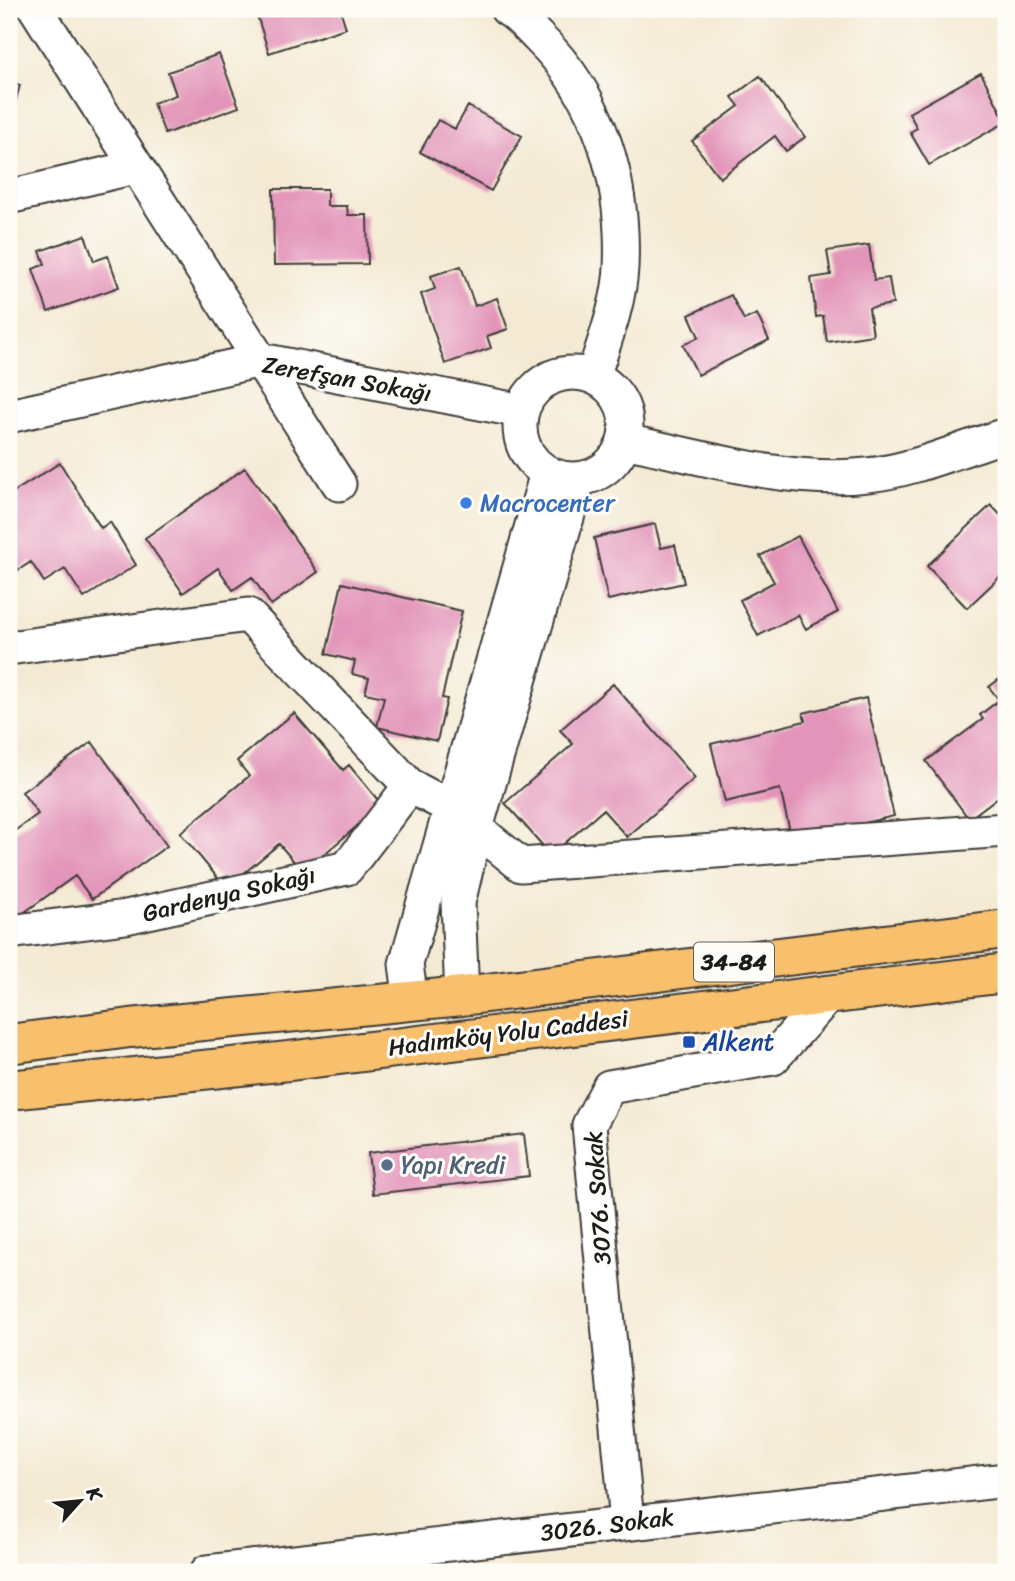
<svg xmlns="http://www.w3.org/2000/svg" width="1015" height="1581" viewBox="0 0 1015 1581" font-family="Sriracha,sans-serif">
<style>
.building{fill:#e395b9}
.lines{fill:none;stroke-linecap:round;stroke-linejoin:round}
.minor-casing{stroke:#3c3b38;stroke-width:37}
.major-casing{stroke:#3c3b38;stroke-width:42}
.minor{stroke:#fff;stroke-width:33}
.major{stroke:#f8bf6c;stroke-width:38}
.shop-dot{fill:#3f7fe0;stroke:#fdfcf7;stroke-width:2.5}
.transit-dot{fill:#1a4fb4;stroke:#fdfcf7;stroke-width:2.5}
.service-dot{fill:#5c6f8a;stroke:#fdfcf7;stroke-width:2.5}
.labels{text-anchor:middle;stroke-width:6;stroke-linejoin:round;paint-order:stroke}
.shield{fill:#fdfcf7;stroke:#605f5e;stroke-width:2}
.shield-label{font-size:23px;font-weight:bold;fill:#1c1c1c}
.street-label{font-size:24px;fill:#1c1c1c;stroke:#fdfcf7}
.shop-label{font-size:24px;fill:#366cbe;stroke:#fdfcf7;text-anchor:start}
.transit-label{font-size:24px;fill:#164399;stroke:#fdfcf7;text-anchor:start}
.service-label{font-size:24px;fill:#4e5e75;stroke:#fdfcf7;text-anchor:start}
</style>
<rect width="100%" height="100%" fill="#fdfcf7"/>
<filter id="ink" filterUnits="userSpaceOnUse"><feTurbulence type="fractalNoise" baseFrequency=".0143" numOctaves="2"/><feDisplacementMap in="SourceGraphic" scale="14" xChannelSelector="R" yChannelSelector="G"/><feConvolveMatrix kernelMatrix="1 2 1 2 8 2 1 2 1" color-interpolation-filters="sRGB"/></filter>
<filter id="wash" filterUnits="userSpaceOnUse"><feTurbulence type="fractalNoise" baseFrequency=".00686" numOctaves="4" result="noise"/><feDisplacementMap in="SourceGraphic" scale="28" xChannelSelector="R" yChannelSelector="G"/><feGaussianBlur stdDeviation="1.57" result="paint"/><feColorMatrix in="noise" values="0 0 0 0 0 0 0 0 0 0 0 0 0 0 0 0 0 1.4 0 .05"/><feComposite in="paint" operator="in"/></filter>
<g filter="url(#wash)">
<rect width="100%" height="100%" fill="#f4ead4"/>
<g id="blocks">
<path class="building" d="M255,9H340L346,28L269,53Z
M219,54L239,107L165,134L153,103L176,95L168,72Z
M981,73L1006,122L929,165L910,132L917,128L909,113Z
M760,76L805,137L786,151L775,136L720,178L692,141L739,106L732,97Z
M9,82L20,85L10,122H9Z
M468,106L522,136L491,191L420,152L438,120L455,129Z
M273,189H327V206H347L348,215H367L368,264L274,265Z
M85,235L94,261L108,256L119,287L48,312L33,269L45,264L40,251Z
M869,245L874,280L889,278L893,304L869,308L873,335L827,342L823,316L816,317L811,278L831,275L827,251Z
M461,266L475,306L497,298L508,329L487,336L491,348L445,364L421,294L435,289L431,276Z
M731,295L744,320L757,314L769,340L698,375L683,345L699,337L689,315Z
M60,463L101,528L110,522L136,565L84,598L65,569L44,582L31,562L9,576V495Z
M245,468L318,572L271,605L252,577L233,590L218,568L183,593L145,538Z
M991,505L1006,521V576L1004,573L967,608L927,566Z
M655,524L661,548L675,545L684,583L608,600L594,538Z
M798,536L838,612L806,629L798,615L758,636L740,600L774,582L760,556Z
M342,583L462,611L442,698L447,699L437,741L377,727L384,697L365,693L369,678L352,674L355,661L326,654Z
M1006,674V791L969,819L926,761L983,719L980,715L999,700L989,687Z
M613,684L695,778L627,837L603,810L551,855L505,803L573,744L560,730Z
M866,698L894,816L792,840L780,789L725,802L711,744L805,721L803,713Z
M294,713L343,770L349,765L382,805L303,872L279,844L226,888L180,833L249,776L237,761Z
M92,742L167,846L92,899L75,876L15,919L9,910V835L38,814L22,792Z
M524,1134L529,1176L373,1194L368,1153Z"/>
</g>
</g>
<g filter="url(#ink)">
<use href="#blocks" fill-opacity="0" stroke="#3c3b38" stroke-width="2"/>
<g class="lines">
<g class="minor-casing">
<path id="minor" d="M36,9L339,484
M507,9C519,16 529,28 539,38C601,98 625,183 621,268C619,305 604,342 593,377
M9,197L135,167
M520 426a53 53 0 1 1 106 0a53 53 0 1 1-106 0Z
M9,416L261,360L521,411
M624,441C703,457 787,484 867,475C912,471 963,448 1006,435
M9,648L248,615L410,786L450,807L521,865L1006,830
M9,932L126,917L347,868L410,786
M462,996L458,903L476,828L578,480
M411,1001L406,964L547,473
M627,1522L589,1125L609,1087L773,1058L829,995
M207,1572L1006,1480"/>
</g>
<g class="major-casing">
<path id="major" d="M9,1044L130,1028L462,996L1006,929
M9,1090L289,1061L1006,973"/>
</g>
<use href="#minor" class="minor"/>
<use href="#major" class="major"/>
</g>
</g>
<circle class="shop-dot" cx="466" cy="503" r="7"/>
<rect class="transit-dot" x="682" y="1035" width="14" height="14" rx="3.5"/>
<circle class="service-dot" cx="387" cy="1165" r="7"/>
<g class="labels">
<rect class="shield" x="694" y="942.5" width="80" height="39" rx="5"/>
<g class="shield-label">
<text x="734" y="970">34-84</text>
</g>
<g class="street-label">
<text transform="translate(347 379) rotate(10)" y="8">Zerefşan Sokağı</text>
<text transform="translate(229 894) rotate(-13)" y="8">Gardenya Sokağı</text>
<text transform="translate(508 1033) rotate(-7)" y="8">Hadımköy Yolu Caddesi</text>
<text transform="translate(598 1198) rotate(-94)" y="8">3076. Sokak</text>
<text transform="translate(607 1525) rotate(-7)" y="8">3026. Sokak</text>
</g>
<g class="shop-label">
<text x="480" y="511">Macrocenter</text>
</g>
<g class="transit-label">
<text x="703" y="1050">Alkent</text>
</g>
<g class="service-label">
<text x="401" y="1173">Yapı Kredi</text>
</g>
</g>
<rect width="1015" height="1581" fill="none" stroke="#fdfcf7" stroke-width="35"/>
<g transform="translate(80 1501) rotate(63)" stroke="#fdfcf7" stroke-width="5" paint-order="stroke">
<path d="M0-5L12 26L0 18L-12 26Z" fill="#1c1c1c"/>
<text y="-10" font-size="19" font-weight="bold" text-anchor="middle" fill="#1c1c1c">K</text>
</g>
</svg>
